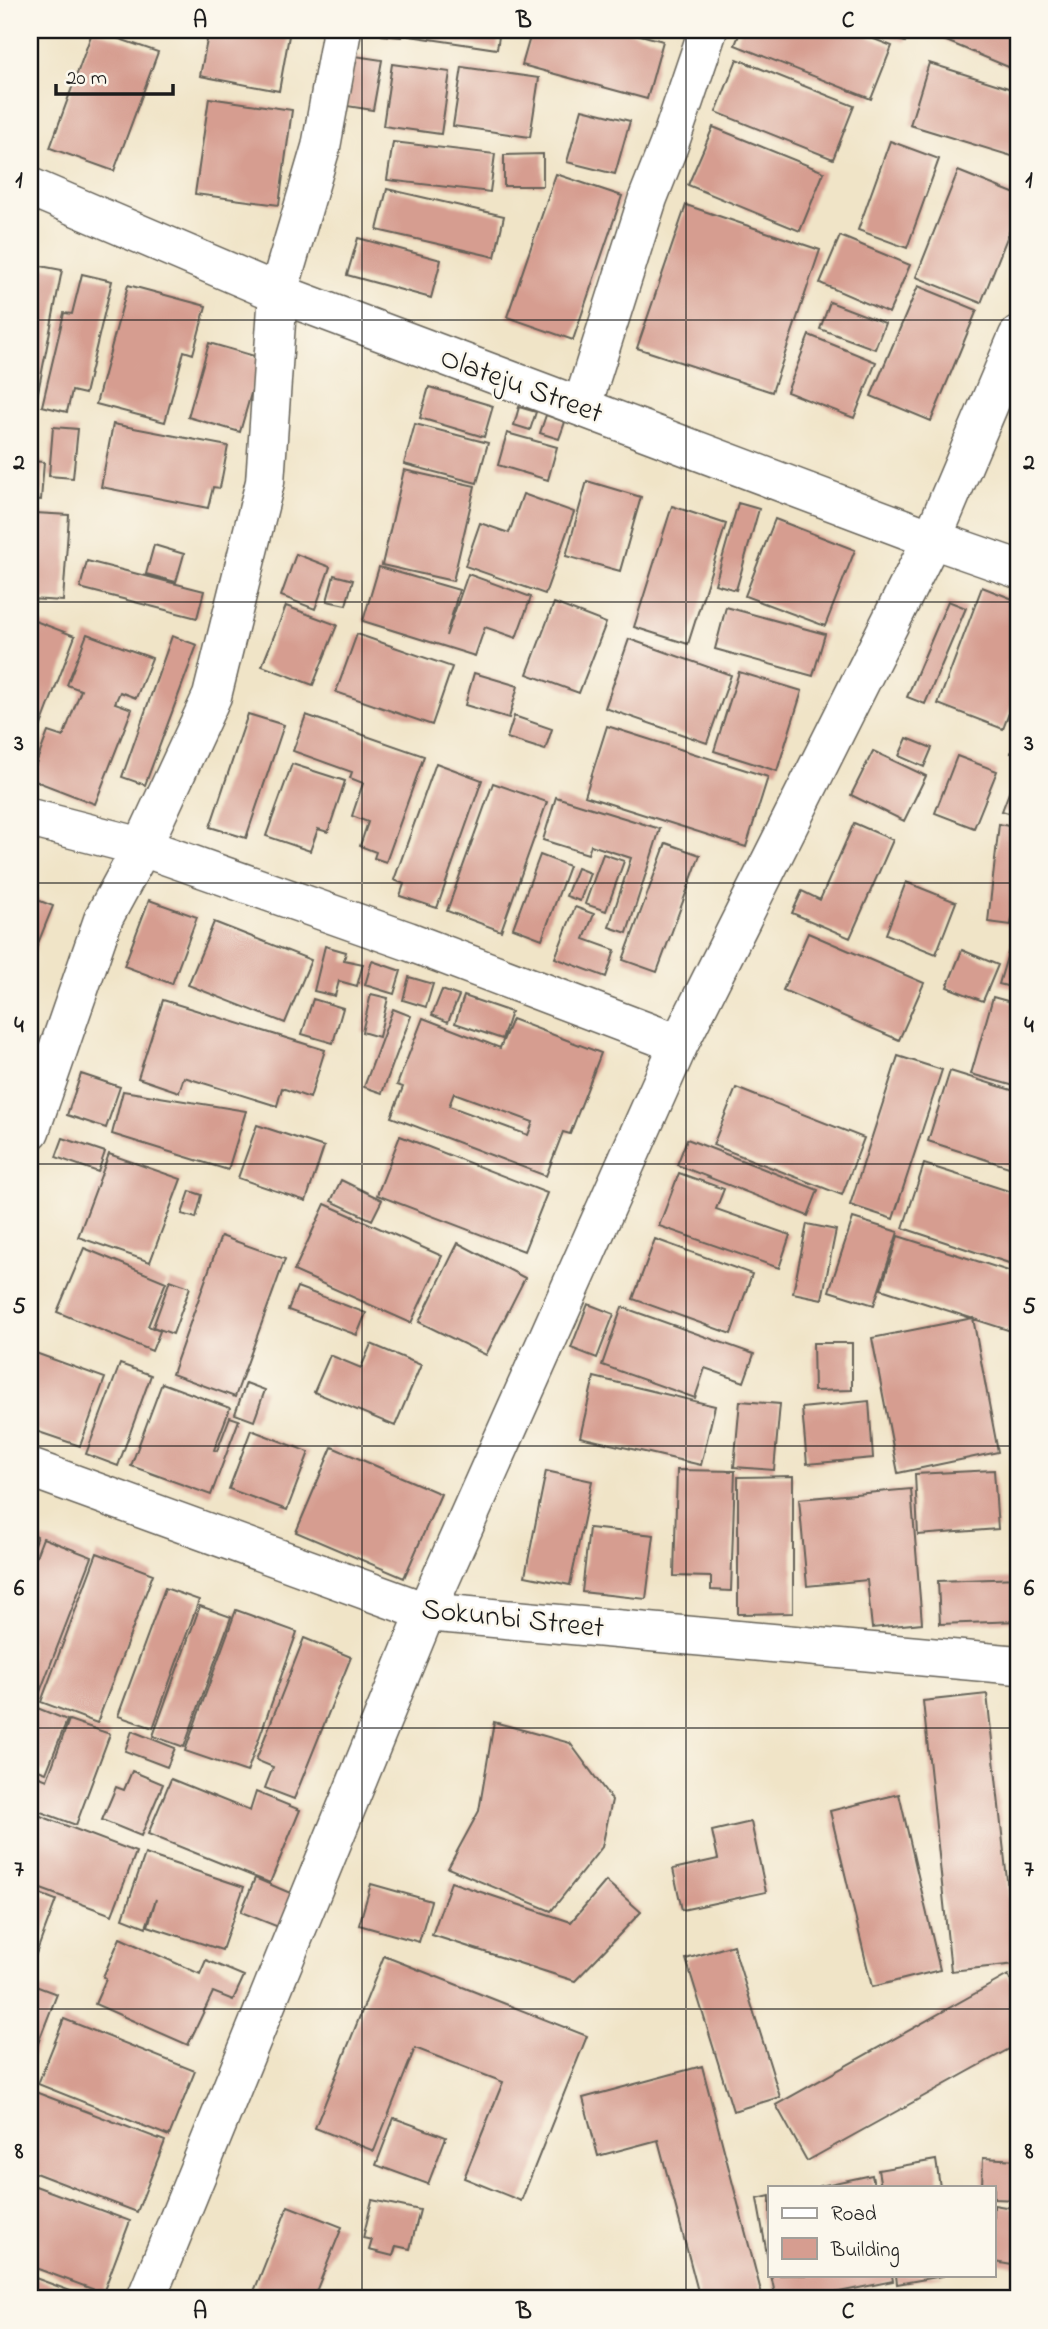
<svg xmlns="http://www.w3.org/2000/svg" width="1048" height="2329" viewBox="0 0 1048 2329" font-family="'Indie Flower',sans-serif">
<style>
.building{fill:#d69d90;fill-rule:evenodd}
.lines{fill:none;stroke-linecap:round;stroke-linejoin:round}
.minor-casing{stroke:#666258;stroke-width:41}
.tertiary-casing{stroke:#666258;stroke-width:41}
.minor{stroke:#fff;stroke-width:38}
.tertiary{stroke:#fff;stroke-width:38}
.grid{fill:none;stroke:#1c1c1c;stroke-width:2;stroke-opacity:0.55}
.labels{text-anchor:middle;stroke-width:5;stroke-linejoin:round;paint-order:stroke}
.street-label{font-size:30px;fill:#1c1c1c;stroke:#fbf7ec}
.neatline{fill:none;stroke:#1c1c1c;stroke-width:2.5}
.grid-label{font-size:23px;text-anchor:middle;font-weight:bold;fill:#1c1c1c}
</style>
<rect width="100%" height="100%" fill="#fbf7ec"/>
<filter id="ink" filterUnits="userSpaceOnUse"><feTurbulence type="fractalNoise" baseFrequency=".0143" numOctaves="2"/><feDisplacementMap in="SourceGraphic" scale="14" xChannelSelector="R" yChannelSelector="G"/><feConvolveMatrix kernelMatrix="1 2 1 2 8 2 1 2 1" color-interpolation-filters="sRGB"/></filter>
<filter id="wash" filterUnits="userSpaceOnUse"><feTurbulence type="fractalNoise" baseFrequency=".00686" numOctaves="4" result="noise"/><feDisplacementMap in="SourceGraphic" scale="28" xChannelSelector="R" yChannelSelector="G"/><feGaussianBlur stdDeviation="1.57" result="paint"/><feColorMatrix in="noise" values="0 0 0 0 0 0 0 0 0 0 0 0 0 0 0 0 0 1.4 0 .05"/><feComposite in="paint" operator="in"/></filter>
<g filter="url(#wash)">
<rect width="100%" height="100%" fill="#f0e4c7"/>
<g id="blocks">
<path class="building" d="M93,30L158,52L114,171L50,148Z
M209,30H290L279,91L200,76Z
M383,30H402L401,37L382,35Z
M409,30H500L497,49L409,36Z
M532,30H622L663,41L647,99L522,65Z
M741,30H851L892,46L871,99L735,45Z
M869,30H909L905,42Z
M920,30H1018V71Z
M355,56L382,60L373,110L347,106Z
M737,59L854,106L833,159L716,112Z
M929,63L1018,91V158L910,125Z
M392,64L450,72L441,134L383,126Z
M462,67L539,78L530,137L453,126Z
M209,98L292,110L279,205L195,194Z
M582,109L630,121L615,174L567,162Z
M713,127L824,172L800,231L688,185Z
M890,141L939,159L907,248L858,230Z
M393,142L495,154L490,192L387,180Z
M543,154V186H504V155Z
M958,171L1018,195V210L981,303L916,277Z
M556,174L622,196L573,340L507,317Z
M387,189L504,216L495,257L377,230Z
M686,205L820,250L772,392L637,348Z
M840,236L910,265L889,313L820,283Z
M358,238L441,260L431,298L347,275Z
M30,264L62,270L36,402L30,401Z
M82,274L112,281L85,394L72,391L67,412L42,406L64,313L72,314Z
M128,285L206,306L193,354L184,351L165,422L96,404Z
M918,286L977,310L931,421L871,396Z
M830,302L885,323L875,349L820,329Z
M809,335L876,362L854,418L787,392Z
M209,343L261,358L240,432L188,417Z
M429,387L493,406L484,437L420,418Z
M519,407L536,412L530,430L514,425Z
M546,415L565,422L559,439L540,433Z
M113,424L228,446L220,488L213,487L208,508L101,487Z
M415,424L488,443L477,483L404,464Z
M53,427L78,429L73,478L49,476Z
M507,433L557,447L548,480L498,465Z
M30,461L44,462L41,500L30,499Z
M404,470L475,486L453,581L382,565Z
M587,481L641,497L620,571L566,556Z
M523,494L574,512L545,594L465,566L480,523L509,533Z
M738,503L759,509L736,590L715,584Z
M672,506L726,524L688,644L634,627Z
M35,513L69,515L63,601L30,599Z
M775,519L855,550L825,626L745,596Z
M154,545L184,554L176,582L146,574Z
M296,554L330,567L315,609L281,596Z
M87,561L204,591L197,618L80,588Z
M379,567L459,590L446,636L468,574L531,597L516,638L485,627L475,656L363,621Z
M334,575L353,580L346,605L327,601Z
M982,587L1018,601V689L1003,729L938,704Z
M948,601L966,608L925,704L907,697Z
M554,603L606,623L579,693L527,674Z
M286,606L337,625L313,685L262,666Z
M726,607L825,634L813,676L715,649Z
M30,619L75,636L30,754Z
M87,634L152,658L136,698L120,692L115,703L132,709L95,804L30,779L48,732L63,737L81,690L67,685Z
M357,634L452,667L432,725L336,692Z
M172,636L197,645L145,785L122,777Z
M629,639L731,675L707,743L605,708Z
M739,672L802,691L777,771L714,751Z
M474,673L518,686L509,718L465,705Z
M248,714L284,725L246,838L210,827Z
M306,715L424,756L386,862L374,858L376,852L360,846L368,822L352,816L363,783L350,778L352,772L293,751Z
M514,716L552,729L545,750L507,738Z
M607,726L768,777L746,847L585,796Z
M1018,733V755L1011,753Z
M907,738L932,748L924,767L899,756Z
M873,751L926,776L904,821L851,795Z
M957,756L997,771L974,828L935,813Z
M436,763L482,780L437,908L400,896L404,884L394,880Z
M292,764L345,781L328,832L318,829L310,851L266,836Z
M1018,769V816L1002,811Z
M493,783L547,802L501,931L447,911Z
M556,797L660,829L627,933L609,927L631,858L591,845L588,854L543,840Z
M854,823L893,840L850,938L792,913L802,891L820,900Z
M999,824L1018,828V886L1011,925L988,922Z
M666,843L700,855L657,972L623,960Z
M603,854L624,861L606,911L585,904Z
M540,855L569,866L542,939L513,928Z
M577,868L590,873L580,901L566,896Z
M906,882L956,902L936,954L886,934Z
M30,897L53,906L30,963Z
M149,900L197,917L172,984L124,966Z
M575,907L594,914L584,939L615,950L606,977L555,958Z
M1018,920V989L999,984Z
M214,922L311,960L285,1023L188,985Z
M808,933L924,983L899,1040L783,990Z
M325,946L346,952L344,960L363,964L357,986L339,981L335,996L314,991Z
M962,950L998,965L983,1001L947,987Z
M372,961L401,971L394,994L365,985Z
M409,977L433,984L426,1007L403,1000Z
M442,990L459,996L448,1022L432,1015Z
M371,994L388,998L379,1037L362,1032Z
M464,996L511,1012L502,1039L455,1023Z
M993,997L1018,1004V1087L971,1074Z
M313,999L343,1008L333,1043L302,1034Z
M163,1000L325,1050L310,1098L282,1088L277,1106L184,1077L179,1092L138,1078Z
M393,1009L411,1016L382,1093L364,1087Z
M423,1018L500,1048L512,1019L601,1053L570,1134L563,1132L546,1176L391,1117L403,1087L397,1085ZM454,1093L533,1122L528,1135L449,1106Z
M898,1056L942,1070L893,1219L850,1205Z
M950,1071L1018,1092V1170L928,1141Z
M81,1074L120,1087L106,1128L67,1115Z
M736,1088L864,1138L842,1195L713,1145Z
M123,1091L246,1111L228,1170L112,1134Z
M257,1125L324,1147L306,1201L238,1178Z
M400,1136L547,1193L524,1251L377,1195Z
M63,1138L105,1152L98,1172L56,1157Z
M687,1139L818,1190L808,1216L677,1165Z
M109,1154L181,1179L150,1262L78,1237Z
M924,1164L1018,1194V1266L903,1228Z
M679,1173L724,1189L716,1209L790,1235L779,1268L659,1226Z
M341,1180L382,1200L372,1220L331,1201Z
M190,1191L202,1195L196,1218L182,1214Z
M325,1204L442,1256L411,1323L294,1271Z
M853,1218L898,1232L874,1305L829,1291Z
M807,1224L836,1230L822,1299L793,1293Z
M221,1236L285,1259L235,1397L172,1374Z
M898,1236L1018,1274L1017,1333L881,1289Z
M655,1239L752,1274L731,1334L633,1299Z
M458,1243L525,1278L486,1355L419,1322Z
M84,1248L166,1282L148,1326L160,1331L152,1351L57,1312Z
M170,1280L190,1287L173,1334L153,1327Z
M297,1287L366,1313L357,1335L288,1310Z
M588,1304L614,1314L597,1358L571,1348Z
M622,1307L754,1354L744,1382L705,1368L695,1398L602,1365Z
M973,1318L998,1452L898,1473L872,1338Z
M813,1343H852V1390L814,1391Z
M371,1344L421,1365L395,1426L314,1392L330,1355L361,1368Z
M30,1351L105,1378L80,1446L30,1429Z
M120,1364L151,1375L118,1466L86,1454Z
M594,1377L715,1406L701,1465L580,1437Z
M162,1383L230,1408L214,1450L217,1451L230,1417L239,1420L211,1495L131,1466Z
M246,1383L265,1390L254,1421L235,1414Z
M740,1401L780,1404L774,1470L734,1467Z
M869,1401L873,1458L807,1464L802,1408Z
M251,1430L309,1452L287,1510L229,1489Z
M332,1447L441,1494L404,1578L296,1532Z
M677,1470L735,1471L731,1591L711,1590V1577L674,1576Z
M994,1470L998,1529L918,1535L915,1474Z
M546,1471L592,1481L570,1585L525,1576Z
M793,1476V1613L738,1614V1477Z
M911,1489L922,1623L872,1628L867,1580L807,1586L799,1499Z
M589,1528L654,1535L646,1599L582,1592Z
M30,1533L37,1536L30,1555Z
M43,1538L92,1557L36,1702L30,1700V1572Z
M97,1553L153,1574L97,1723L41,1702Z
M1018,1578V1621L940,1624L938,1581Z
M165,1588L199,1600L153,1728L118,1716Z
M200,1606L231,1617L184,1747L153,1736Z
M236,1610L297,1632L247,1772L185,1751Z
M304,1638L351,1657L294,1799L265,1788L273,1767L256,1760Z
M987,1694L1016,1964L951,1971L923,1701Z
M30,1705L67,1720L46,1773L30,1767Z
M69,1720L110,1734L76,1825L30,1808V1773L47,1780Z
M494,1722L570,1743L612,1800L602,1847L551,1911L448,1868L479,1811Z
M132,1731L175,1748L167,1767L125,1751Z
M132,1771L163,1784L141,1836L102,1820L116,1787L124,1790Z
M171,1779L250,1811L256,1792L300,1810L270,1883L148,1834Z
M899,1794L940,1970L872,1987L830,1811Z
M30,1812L136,1852L112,1915L30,1885Z
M751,1822L766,1892L682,1910L673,1869L718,1859L712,1831Z
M145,1854L244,1887L222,1950L148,1926L156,1899L146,1927L123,1918Z
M255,1878L295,1895L281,1928L241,1912Z
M606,1881L641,1912L575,1981L432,1935L451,1882L571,1922Z
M371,1884L431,1901L419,1942L359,1925Z
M30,1890L56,1900L30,1970Z
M120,1938L200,1974L206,1960L244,1976L233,2000L213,1992L188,2045L95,2004L106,1979L103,1977Z
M733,1945L780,2097L733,2111L686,1959Z
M384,1956L587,2036L521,2201L464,2178L503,2082L415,2048L374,2151L315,2128Z
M1008,1975L1018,1994V2044L807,2161L776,2105Z
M30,1984L57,1994L30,2064Z
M64,2019L195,2071L169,2136L38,2084Z
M702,2066L763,2299H700L658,2140L598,2156L583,2098Z
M30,2090L165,2141L137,2212L30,2171Z
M394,2118L446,2137L428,2184L376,2165Z
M983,2158L1018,2160V2200L994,2199V2187H982Z
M936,2160L940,2187H881L878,2170Z
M872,2175L874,2187H820V2186Z
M30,2184L130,2221L103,2293L30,2266Z
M770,2196V2259L768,2260L757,2199Z
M372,2200L420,2210L410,2249L396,2246L393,2256L369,2250L372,2240L363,2238Z
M994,2205L1018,2209V2266L994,2262Z
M288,2206L342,2227L313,2299H251Z
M771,2275H892L893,2281L805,2299H776Z
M896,2275H943V2276L897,2284Z
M30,2276L92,2299H30Z"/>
</g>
</g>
<g filter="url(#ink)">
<use href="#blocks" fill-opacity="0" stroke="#666258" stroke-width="2"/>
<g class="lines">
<g class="minor-casing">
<path id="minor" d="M30,187L278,293L932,539L1018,569
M582,406L648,198L669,145L708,30
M30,818L142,847L408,941L679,1044
M146,2299L426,1612L679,1044L932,539L1018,336"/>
</g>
<g class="tertiary-casing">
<path id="tertiary" d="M30,1131L104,917L142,847L212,696L265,482L278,293L321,147L342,30
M30,1468L426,1612L1018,1665"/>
</g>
<use href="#minor" class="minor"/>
<use href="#tertiary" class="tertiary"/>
</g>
</g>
<path class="grid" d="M362,30V2299M686,30V2299M30,320H1018M30,602H1018M30,883H1018M30,1164H1018M30,1446H1018M30,1728H1018M30,2009H1018"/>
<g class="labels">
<g class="street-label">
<text transform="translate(522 384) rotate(20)" y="10">Olateju Street</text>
<text transform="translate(513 1617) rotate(6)" y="10">Sokunbi Street</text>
</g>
</g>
<rect width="1048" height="2329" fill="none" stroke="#fbf7ec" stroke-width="77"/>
<rect x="768" y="2186" width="228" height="91" fill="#fbf7ec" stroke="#a29f99" stroke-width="2"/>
<rect x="782" y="2208" width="35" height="10" fill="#ffffff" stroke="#a29f99" stroke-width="2"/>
<text x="831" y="2220" font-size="21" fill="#1c1c1c">Road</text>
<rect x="782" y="2238" width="35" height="21" fill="#d69d90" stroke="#a29f99" stroke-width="2"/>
<text x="831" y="2256" font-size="21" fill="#1c1c1c">Building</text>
<path d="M56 84v10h117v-10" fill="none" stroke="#1c1c1c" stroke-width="3.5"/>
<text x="66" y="84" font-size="21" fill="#1c1c1c" stroke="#fbf7ec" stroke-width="5" paint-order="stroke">20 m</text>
<rect x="38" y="38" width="972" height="2252" class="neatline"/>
<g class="grid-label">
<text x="200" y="27">A</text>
<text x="524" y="27">B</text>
<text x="848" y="27">C</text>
<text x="19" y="187">1</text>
<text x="1029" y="187">1</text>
<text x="19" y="469">2</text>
<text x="1029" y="469">2</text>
<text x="19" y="750">3</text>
<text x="1029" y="750">3</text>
<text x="19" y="1032">4</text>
<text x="1029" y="1032">4</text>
<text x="19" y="1313">5</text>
<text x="1029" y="1313">5</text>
<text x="19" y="1595">6</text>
<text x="1029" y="1595">6</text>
<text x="19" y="1876">7</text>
<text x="1029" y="1876">7</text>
<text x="19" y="2158">8</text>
<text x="1029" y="2158">8</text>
<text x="200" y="2318">A</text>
<text x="524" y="2318">B</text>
<text x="848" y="2318">C</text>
</g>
</svg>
